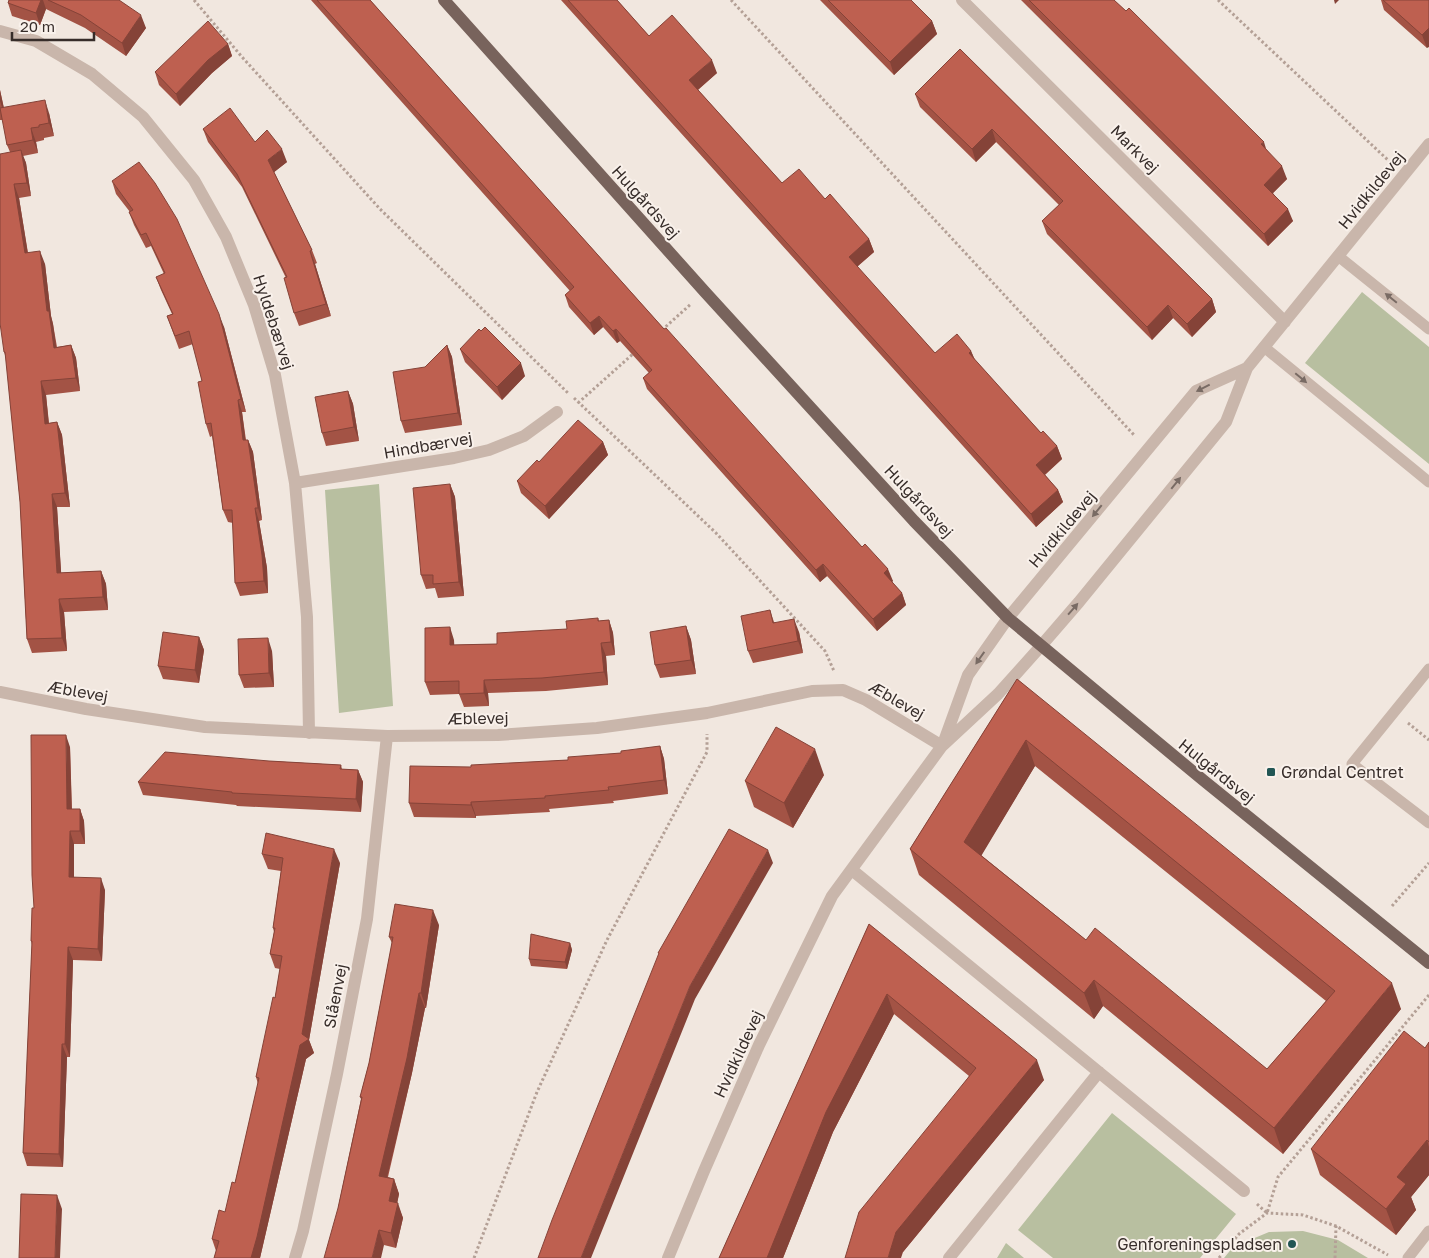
<svg xmlns="http://www.w3.org/2000/svg" width="1429" height="1258" viewBox="0 0 1429 1258" font-family="'Golos Text',sans-serif">
<style>
.green{fill:#b8bfa0}
.lines{fill:none;stroke-linecap:round;stroke-linejoin:round}
.path{stroke:#b4a096;stroke-width:3;stroke-dasharray:2.5 2.5;stroke-linecap:butt}
.lane{stroke:#c9b6ab;stroke-width:11}
.street{stroke:#c9b6ab;stroke-width:12}
.primary{stroke:#78635c;stroke-width:12}
.wall{fill:#a35345;fill-rule:evenodd}
.shaded-wall{fill:#854338}
.building{fill:#be6050;stroke:#854338;fill-rule:evenodd}
.oneway{fill:#796b64}
.poi-dot{fill:#225654;stroke:#f9f1eb;stroke-width:2}
.labels{text-anchor:middle;stroke-width:4;stroke-linejoin:round;paint-order:stroke}
.street-label{font-size:16px;fill:#372d2a;stroke:#f9f1eb}
.poi-label{font-size:16px;fill:#372d2a;stroke:#f9f1eb;text-anchor:start}
</style>
<rect width="100%" height="100%" fill="#f1e7df"/>
<path class="green" d="M1362,292L1429,347V464L1305,363Z
M379,484L393,706L339,713L325,490Z
M1112,1113L1236,1214L1200,1258H1053L1018,1230Z
M1303,1231L1338,1240L1368,1258H1224L1233,1247L1269,1232Z
M1006,1243L1024,1258H997Z"/>
<g class="lines">
<path class="path" d="M194,0L242,57L380,209L569,394
M731,0L1134,435
M1218,0L1390,162
M662,330L691,304
M574,398L716,533L825,651L834,671
M578,403L634,353
M1408,723L1429,740
M1392,906L1429,863
M1257,1204L1267,1213L1278,1177L1429,995
M474,1258L537,1092L607,940L707,752V734
M1219,1258L1239,1234L1267,1213L1303,1215L1336,1226L1388,1255
M1335,1258L1336,1226"/>
<path class="lane" d="M1338,256L1429,329
M1264,347L1429,482
M1429,669L1352,764L1429,823
M1408,1258L1429,1231"/>
<path class="street" d="M962,0L1285,322
M0,31L36,41L92,74L143,117L194,180L226,237L254,305L275,375L295,483L307,617L309,733
M295,483L454,458L489,450L524,436L557,412
M0,692L86,709L205,727L387,736L498,735L597,728L707,713L812,691L843,690L866,700L942,746
M943,744L968,675L1008,618L1196,391L1247,368
M852,870L1244,1191
M295,1258L303,1231L337,1074L367,919L387,736
M668,1258L704,1171L759,1045L832,896L942,746L998,694L1041,646L1079,602L1226,422L1247,368L1429,144
M949,1258L1099,1072"/>
<path class="primary" d="M444,0L705,292L914,521L1008,618L1203,780L1429,963"/>
</g>
<path class="wall" d="M9,0H119L146,28L126,56L85,28L46,9L40,25L12,16L8,3Z
M311,0H370L664,329L893,581L892,582L902,593L906,605L877,631L827,576L820,582L647,389L643,378L649,373L620,341L617,343L603,327L594,335L569,307L565,295L570,291Z
M561,0H617L649,36L717,73L698,90L782,183L825,199L869,239L874,252L857,267L935,353L971,351L975,360L1041,433L1057,446L1062,459L1045,475L1058,490L1063,502L1036,527Z
M820,0H911L932,21L937,34L894,75Z
M1021,0H1114L1267,150L1287,179L1273,193L1293,221L1268,246Z
M1381,0H1429L1427,48L1384,10Z
M228,44L232,56L212,73L180,106L159,85L155,72Z
M960,49L1212,299L1216,312L1192,337L1173,318L1152,340L1047,234L1042,221L1059,205L996,142L976,162L920,107L915,94Z
M0,90L4,108L49,113L54,136L44,138V140L36,142L38,153L23,156L26,163L31,196L19,198L28,253L45,264L51,316L53,324L57,347L71,345L76,358L80,391L46,395L49,423L57,422L62,435L70,507H57L61,573L101,571L106,584L108,610L64,612L67,651L32,653L27,639L20,502L6,358L4,352L10,152L7,145L3,120H0Z
M203,129L255,142L287,162L274,172L312,250L317,263L315,264L331,316L299,326L294,313L286,278L242,187L208,142Z
M112,181L224,327L246,412H242L246,440H248L253,452L262,520L259,521L267,568L268,593L240,596L235,583L233,523L228,522L223,510L212,436L210,437L206,424L202,381L193,344L179,349L167,316L172,314L161,290L156,277L164,274L151,246L146,248L134,225L129,212H130L116,194Z
M447,345L452,357L462,425L405,433L401,421L425,367Z
M460,349L525,376L502,400L465,362Z
M348,391L353,404L359,441L326,446L322,433Z
M603,442L608,455L549,519L521,493L517,481L539,462Z
M450,484L455,497L464,596L438,598L435,588L426,589L421,575Z
M770,610L774,622L799,632L803,653L753,663L748,651Z
M598,618L599,621L609,620L613,633L615,655L606,656L608,685L546,691L488,693L489,706L464,707L459,694L430,695L425,682L454,640V645L497,644L567,629Z
M686,626L691,640L696,674L660,678L655,665Z
M199,637L204,650L199,683L163,679L158,666Z
M272,651L274,687L244,688L239,675Z
M1017,679L1401,1009L1283,1154L1103,1006L1094,1019L919,875L910,849ZM1035,766L1326,1001L1267,1069L1086,940L981,855Z
M660,746L664,759L668,794L613,801L614,803L549,809L550,812L476,816V818L414,817L409,803L471,767L568,760L621,753Z
M70,747L72,809H80L84,821L85,844H74V877L105,890L102,961L73,960L70,1057H67L63,1167L27,1166L23,1153L32,945L31,941L34,908Z
M269,761L341,765L342,769L358,770L363,782L361,812L237,806L236,805L143,795L138,782Z
M824,775L793,828L754,807L745,781Z
M262,854L340,863L309,1040L314,1053L306,1059L260,1258H214L216,1251L212,1239L225,1212L235,1183L258,1084L256,1077L275,998L280,969L275,968L270,954L274,932L273,928L281,871L268,869Z
M869,924L1044,1080L903,1252L845,1258L969,1076L894,1014L833,1132L783,1258H719Z
M439,925L426,1008H425L412,1073L388,1177L394,1179L399,1194L397,1203L403,1218L396,1248L384,1245L338,1208L361,1099L360,1097L369,1063L392,943L389,937Z
M570,943L572,950L567,969L531,966L529,959Z
M1429,1042V1175L1411,1197L1416,1210L1396,1235L1320,1175L1311,1149L1425,1048Z"/>
<path class="shaded-wall" d="M41,0H43L46,9L40,25L36,13Z
M1334,0H1339L1335,4Z
M141,15L146,28L126,56L122,43Z
M932,21L937,34L894,75L890,62Z
M1429,28V47L1427,48L1422,35Z
M228,44L232,56L212,73L180,106L176,94L208,60Z
M712,60L717,73L694,93L689,80Z
M0,90L6,119L0,101Z
M45,100L49,113L54,136L49,123Z
M31,128L36,142L38,153L33,140Z
M992,129L996,142L976,162L972,149Z
M1264,142L1268,155L1261,144Z
M282,149L287,162L273,173L268,160Z
M21,150L26,163L31,196L27,183Z
M1282,166L1287,179L1269,197L1264,185Z
M14,184L19,198L30,267L25,253Z
M1288,209L1293,221L1268,246L1264,234Z
M869,239L874,252L853,270L849,257Z
M40,251L45,264L51,316L53,324L58,361L54,348L47,311Z
M310,251L315,264L331,316L326,304Z
M1212,299L1216,312L1192,337L1187,324Z
M1168,305L1173,318L1152,340L1147,327Z
M219,314L224,327L246,412L241,399Z
M599,316L603,327L594,335L590,323Z
M616,329L620,341L617,343L613,331Z
M71,345L76,358L80,391L76,378Z
M447,345L452,357L462,425L458,413Z
M971,351L976,363L969,353Z
M521,363L525,376L502,400L497,387Z
M41,381L46,395L50,437L45,424Z
M348,391L353,404L359,441L354,427Z
M238,400L242,412L247,453L243,440Z
M57,422L62,435L70,507L65,493Z
M248,440L253,452L262,520L258,508Z
M603,442L608,455L549,519L545,506Z
M1057,446L1062,459L1041,478L1036,465Z
M450,484L455,497L464,596L459,582Z
M1058,490L1063,502L1036,527L1031,514Z
M52,494L57,507L62,586L57,573Z
M255,508L259,521L267,568L268,593L264,581Z
M823,564L827,576L820,582L816,570Z
M888,569L893,581L888,585L884,573Z
M101,571L106,584L108,610L103,597Z
M902,593L906,605L877,631L873,619Z
M59,599L64,612L67,651L62,638Z
M794,619L799,632L803,653L798,641Z
M609,620L613,633L615,655L611,642Z
M686,626L691,640L696,674L691,660Z
M450,627L454,640L455,658L450,645Z
M199,637L204,650L199,683L195,670Z
M268,638L272,651L274,687L269,673Z
M601,643L606,656L608,685L604,672Z
M484,680L488,693L489,706L484,693Z
M66,735L70,747L72,822L67,809Z
M1026,740L1035,766L974,868L964,842Z
M660,746L664,759L668,794L664,780Z
M815,749L824,775L793,828L784,803Z
M358,770L363,782L361,812L356,799Z
M471,802L476,816V818L471,805Z
M80,809L84,821L85,844L80,831Z
M70,831L74,844V889L69,877Z
M334,849L340,863L309,1040L314,1053L306,1059L260,1258H251L302,1034Z
M768,850L773,863L695,999L591,1258H581L690,986Z
M101,878L105,890L102,961L98,949Z
M433,910L439,925L426,1008L421,993Z
M570,943L572,950L567,969L565,962Z
M68,947L73,960L70,1057L65,1044Z
M1094,980L1103,1006L1094,1019L1084,993Z
M1392,983L1401,1009L1283,1154L1274,1128Z
M419,993L425,1008L412,1073L384,1190L379,1176Z
M887,994L894,1014L833,1132L783,1258H767L826,1112Z
M62,1044L67,1057L63,1167L59,1154Z
M1037,1060L1044,1080L903,1252L901,1258H888L896,1232Z
M1427,1140L1429,1147V1175L1411,1197L1416,1210L1396,1235L1386,1209L1397,1177Z
M394,1179L399,1194L396,1209L398,1203L403,1218L396,1248L391,1233L389,1201Z
M57,1195L62,1209L60,1258H55Z
M379,1230L384,1245L381,1258H372Z"/>
<path class="building" d="M9,0H41L36,13L8,3Z
M48,0H119L141,15L122,43L81,15Z
M317,0H370L664,329L666,328L862,547L865,544L888,569L884,573L902,593L873,619L823,564L816,570L643,378L652,370L616,329L613,331L599,316L590,323L565,295L574,287Z
M568,0H617L649,36L672,15L712,60L689,80L782,183L799,169L825,199L830,194L869,239L849,257L935,353L957,334L971,351L969,353L1041,433L1043,431L1057,446L1036,465L1058,490L1031,514Z
M828,0H911L932,21L890,62Z
M1029,0H1114L1126,11L1129,8L1264,142L1261,144L1282,166L1264,185L1288,209L1264,234Z
M1383,0H1429V28L1422,35Z
M208,21L228,44L208,60L176,94L155,72Z
M960,49L1212,299L1187,324L1168,305L1147,327L1042,221L1063,201L992,129L972,149L915,94Z
M45,100L49,123L39,125V127L31,128L33,140L7,145L0,108Z
M230,108L255,142L267,130L282,149L268,160L312,250L310,251L326,304L294,313L284,278L287,277L237,174L203,129Z
M21,150L27,183L14,184L25,253L40,251L47,311H49L54,348L71,345L76,378L41,381L45,424L57,422L65,493L52,494L57,573L101,571L103,597L59,599L62,638L27,639L20,502L5,352H4L0,323V154Z
M139,162L155,183L177,219L219,314L241,399L238,400L243,440H248L258,508H255L262,555L264,581L235,583L232,510H223L211,423L206,424L198,382L202,381L189,331L175,336L167,316L173,314L156,277L165,273L146,233L141,235L129,212L133,210L112,181Z
M485,327L521,363L497,387L460,349L479,329L481,331Z
M447,345L458,413L401,421L393,372L425,367Z
M348,391L354,427L322,433L315,397Z
M578,420L603,442L545,506L517,481L537,460L539,462Z
M450,484L459,582L433,584V575H421L413,488Z
M770,610L773,623L794,619L798,641L748,651L741,616Z
M598,618V621L609,620L611,642L601,643L604,672L542,678L484,680V693L459,694V681L425,682V628L450,627V645L497,644V633L567,629L566,621Z
M686,626L691,660L655,665L650,632Z
M163,632L199,637L195,670L158,666Z
M268,638L269,673L239,675L238,639Z
M1017,679L1392,983L1274,1128L1094,980L1084,993L910,849ZM1026,740L1335,991L1267,1069L1095,928L1086,940L964,842Z
M776,727L815,749L784,803L745,781Z
M31,735H66L67,809H80V831H70L69,877L101,878L98,949L68,947L65,1044H62L59,1154L23,1153L32,941H31L32,908H34L32,875Z
M660,746L664,780L608,787L609,790L545,796V798L471,802V805L409,803L410,766L471,767V765L568,760V757L621,753V751Z
M165,752L269,761L341,765L340,769L358,770L356,799L232,793V792L138,782Z
M729,829L768,850L690,986L581,1258H538L552,1220L659,953H658Z
M266,833L334,849L302,1034L309,1039L300,1045L257,1237L251,1258H214L219,1241L212,1239L219,1210L225,1212L232,1182L235,1183L259,1078L256,1077L273,997L275,998L282,956L270,954L275,928H273L283,858L262,854Z
M395,904L433,910L421,993H419L407,1058L379,1176L394,1179L389,1201L398,1203L391,1233L379,1230L372,1258H324L338,1208L362,1097H360L369,1063L393,937H389Z
M869,924L1037,1060L896,1232L888,1258H845L859,1212L976,1068L887,994L826,1112L767,1258H719Z
M531,934L570,943L565,962L529,959Z
M1404,1031L1425,1048L1429,1042V1142L1427,1140L1397,1177L1406,1184L1386,1209L1311,1149Z
M21,1194L57,1195L55,1258H19Z"/>
<defs><path id="oneway-solid" d="M-6-.8H1V-3.2L6.5 0L1 3.2V.8H-6Z" transform="scale(1.25)"/></defs>
<g class="oneway">
<use href="#oneway-solid" transform="translate(1391 298) rotate(-141)"/>
<use href="#oneway-solid" transform="translate(1301 378) rotate(40)"/>
<use href="#oneway-solid" transform="translate(1203 388) rotate(153)"/>
<use href="#oneway-solid" transform="translate(1176 483) rotate(-51)"/>
<use href="#oneway-solid" transform="translate(1097 511) rotate(129)"/>
<use href="#oneway-solid" transform="translate(1073 609) rotate(-49)"/>
<use href="#oneway-solid" transform="translate(980 658) rotate(125)"/>
</g>
<g class="poi-dot">
<rect x="1266" y="767" width="10" height="10" rx="2.5"/>
<circle cx="1292" cy="1244" r="5"/>
</g>
<g class="labels">
<g class="street-label">
<text transform="translate(1135 149) rotate(45)" y="6">Markvej</text>
<text transform="translate(1371 190) rotate(-51)" y="6">Hvidkildevej</text>
<text transform="translate(646 202) rotate(48)" y="6">Hulgårdsvej</text>
<text transform="translate(274 322) rotate(72)" y="6">Hyldebærvej</text>
<text transform="translate(428 445) rotate(-10)" y="6">Hindbærvej</text>
<text transform="translate(919 501) rotate(47)" y="6">Hulgårdsvej</text>
<text transform="translate(1062 529) rotate(-50)" y="6">Hvidkildevej</text>
<text transform="translate(78 691) rotate(10)" y="6">Æblevej</text>
<text transform="translate(897 700) rotate(30)" y="6">Æblevej</text>
<text transform="translate(478 718) rotate(-1)" y="6">Æblevej</text>
<text transform="translate(1217 771) rotate(39)" y="6">Hulgårdsvej</text>
<text transform="translate(335 996) rotate(-79)" y="6">Slåenvej</text>
<text transform="translate(738 1054) rotate(-65)" y="6">Hvidkildevej</text>
</g>
<g class="poi-label">
<text x="1281" y="778">Grøndal Centret</text>
<text x="1282" y="1250" text-anchor="end">Genforeningspladsen</text>
</g>
</g>
<path d="M12 32v8h82v-8" fill="none" stroke="#372d2a" stroke-width="2.5"/>
<text x="20" y="32" font-size="15" fill="#372d2a" stroke="#f9f1eb" stroke-width="4" paint-order="stroke">20 m</text>
</svg>
